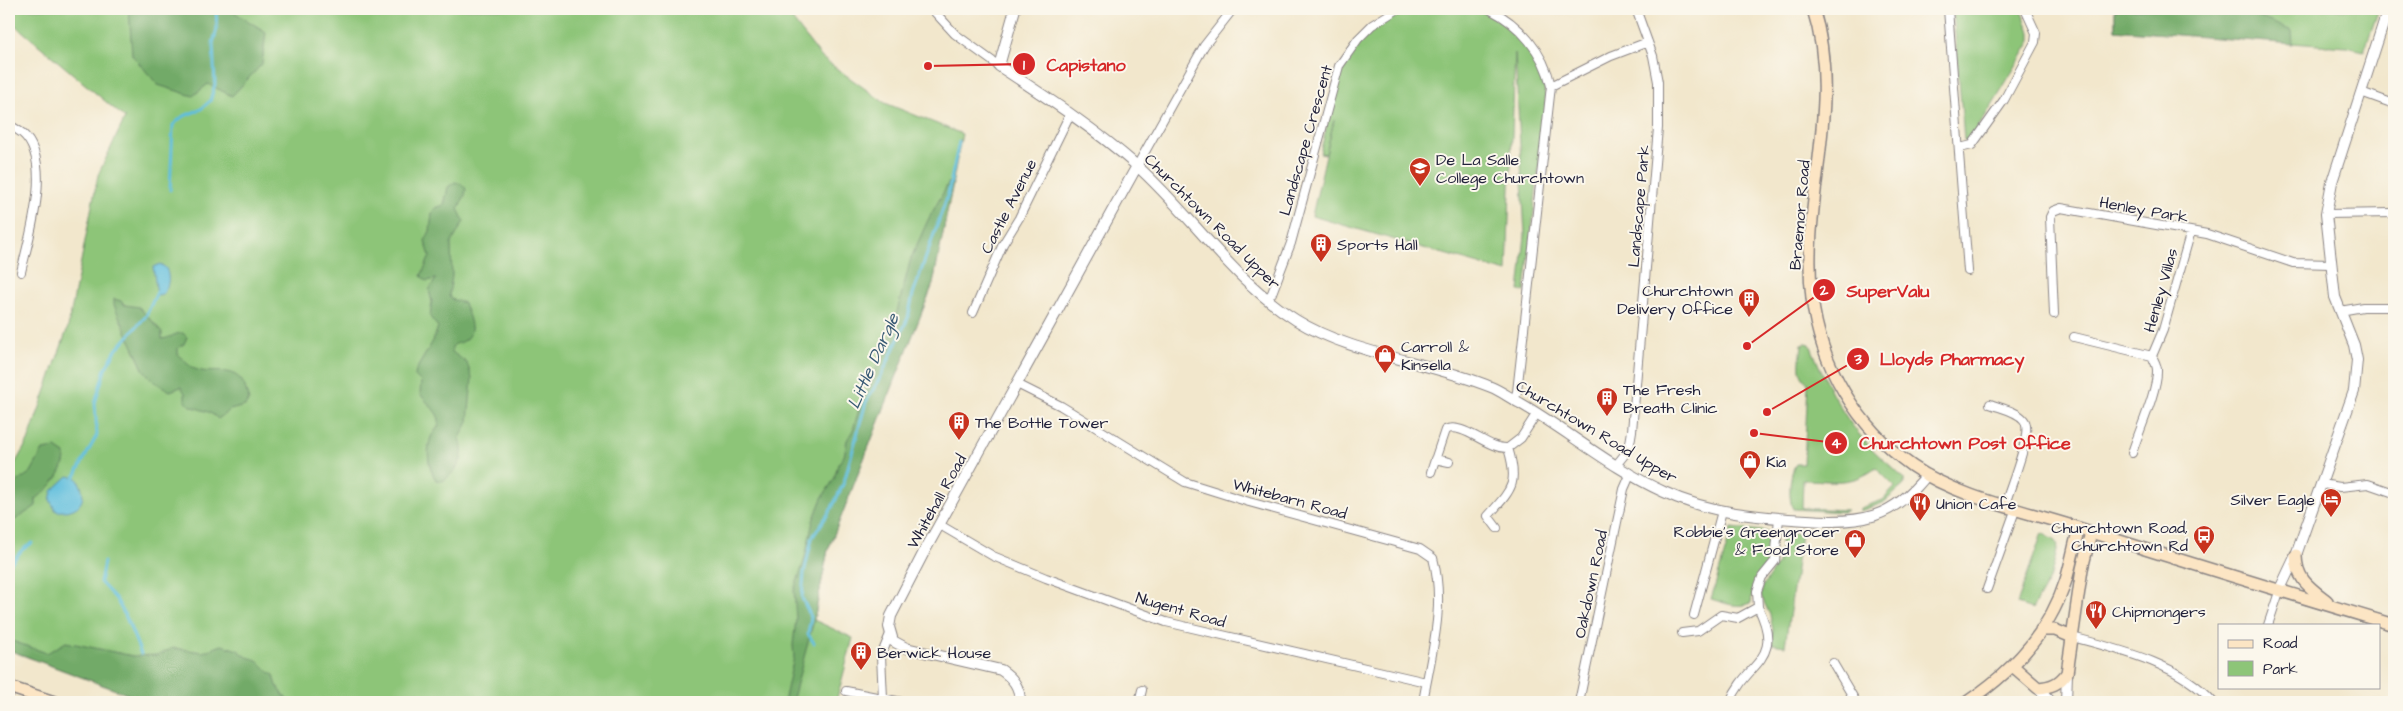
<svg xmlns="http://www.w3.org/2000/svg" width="2403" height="711" viewBox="0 0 2403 711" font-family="'Architects Daughter',sans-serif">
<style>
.green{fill:#8dc578;stroke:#58745a}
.forest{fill:#72aa68;stroke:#4a6652}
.water{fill:#5fbedd;stroke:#40708c}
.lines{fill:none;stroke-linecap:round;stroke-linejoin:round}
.stream{stroke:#5fbedd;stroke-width:3}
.minor-casing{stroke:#8a8484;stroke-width:10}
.tertiary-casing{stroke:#8a8484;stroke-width:12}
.secondary-casing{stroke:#8a8484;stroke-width:14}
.minor{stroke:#fff;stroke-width:8}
.tertiary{stroke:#fff;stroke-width:10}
.secondary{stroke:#fce5c4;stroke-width:11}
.labels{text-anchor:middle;stroke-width:4;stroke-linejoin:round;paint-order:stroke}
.street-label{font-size:16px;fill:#22223b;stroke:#fbf7ec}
.poi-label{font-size:16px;fill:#22223b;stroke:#fbf7ec;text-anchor:start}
.water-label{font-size:18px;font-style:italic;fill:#375974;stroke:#fbf7ec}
.leader{fill:none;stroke:#d62828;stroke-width:2}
.callout-dot{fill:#d62828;stroke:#fbf7ec;stroke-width:2}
.mark-label{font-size:15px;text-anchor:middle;font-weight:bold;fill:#fff}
.callout-label{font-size:18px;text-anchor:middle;font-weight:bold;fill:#d62828;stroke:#fbf7ec;stroke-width:4;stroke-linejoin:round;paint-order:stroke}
</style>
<rect width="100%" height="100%" fill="#fbf7ec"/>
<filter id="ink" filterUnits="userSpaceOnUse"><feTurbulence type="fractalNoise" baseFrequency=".02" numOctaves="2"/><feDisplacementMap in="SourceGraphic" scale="10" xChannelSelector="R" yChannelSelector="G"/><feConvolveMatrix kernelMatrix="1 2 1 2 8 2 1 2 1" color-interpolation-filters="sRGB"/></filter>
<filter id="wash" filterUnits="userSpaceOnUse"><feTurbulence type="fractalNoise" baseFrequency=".0096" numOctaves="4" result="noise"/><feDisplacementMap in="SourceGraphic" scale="20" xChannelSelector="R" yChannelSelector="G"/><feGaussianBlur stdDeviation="1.12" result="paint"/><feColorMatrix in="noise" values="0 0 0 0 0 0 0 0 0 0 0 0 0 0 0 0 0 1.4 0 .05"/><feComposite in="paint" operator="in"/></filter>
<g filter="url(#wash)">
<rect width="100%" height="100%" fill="#f2e7cc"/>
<path class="green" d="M9,9H784L822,58L885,103L962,134L933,284L828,550L814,620L853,638L836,702H148L9,650V474L28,441L68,327L98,175L125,118L9,20Z
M1406,9H1478L1496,18L1517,33L1527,47L1544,86L1546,103L1525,291H1519L1525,235L1515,53L1507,272L1312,216L1334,120L1326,154L1320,153C1337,89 1338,39 1406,9Z
M1953,9H2020L2031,33V41L1970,141L1964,140Z
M2115,9H2379L2364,51L2346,47L2115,30Z
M1806,343L1810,344C1826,384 1843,419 1873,450C1883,460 1895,469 1904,479V485L1883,503L1860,511V508L1883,500L1895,487L1876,468C1850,487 1833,480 1803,480L1802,508L1847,510L1844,512L1793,509C1788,499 1789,473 1796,464H1804L1808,383C1795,374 1801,358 1802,344Z
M1732,528L1774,532C1774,564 1754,573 1751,603C1738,609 1725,603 1711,599Z
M1785,533L1801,534L1785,646L1772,644L1773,630L1770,615L1761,596L1763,586L1778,563L1782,536Z
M2042,533L2056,541L2058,546L2051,576L2032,609L2017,604Z"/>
<path class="forest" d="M129,9H229L266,32L262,64L232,96L208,84L193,96L158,85L132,55Z
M2115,9H2240L2292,31L2293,44L2115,30Z
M455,182L462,184L466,189L465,195L458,209L464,221L451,244L452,276L449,295L451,299L464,303C468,316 479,334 462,342C457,344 455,343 452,347V352L467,363L472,378L468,422L460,438C466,458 459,469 443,481L436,480C428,467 426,451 431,437C434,431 440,427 439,420C438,412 425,401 420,394L421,382L415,376L416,370L433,341L438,327L430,317L432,302L429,290L436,279L427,281L421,276L430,256L425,241L430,231L432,213L435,208L444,205L448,187Z
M949,182L953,183L933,284L828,550L814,620L792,702H784L794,657L793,645L796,619L794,590L804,562L813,521L822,498L834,479L838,464L844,456L847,440L853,430L862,399L873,380L875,370L887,350L911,258L928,220Z
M114,299L121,301L125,305L139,307L162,332V339C171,338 174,333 183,333L187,337L184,344L178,348V355C183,359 188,365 193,368C209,377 229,364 242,381C246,386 246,393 249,400L245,406L230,410L218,419C208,408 195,411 185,402V393L181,387L170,391L153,381L143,369L114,305Z
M56,448L65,454C66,472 49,489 36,499V506L9,524L10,487L31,472L43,450Z
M9,640L47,653L66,642L133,656L158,655L173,648L203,652L222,645L238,650L247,657L257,660L270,673L274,675L277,686L289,702H148L9,650Z"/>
<path class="water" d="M160,264L166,268C170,278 169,285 163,294L157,295L153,267Z
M68,476L77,478C90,500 80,513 56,511L50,500L52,491Z"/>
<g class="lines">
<path class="stream" d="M170,190L173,125L182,117L201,109L210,101L215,84L213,43L217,29L216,9
M73,480L97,435L95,403L105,369L116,350L146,316L157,292
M104,562L100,582L116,599L126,617L141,654
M9,565L22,550L32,543
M814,643L808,634L811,617L802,598L804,573L812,538L832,508L844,482L866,402L881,376L908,318L913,294L948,194L959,142"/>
</g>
</g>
<g filter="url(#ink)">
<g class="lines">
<g class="minor-casing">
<path id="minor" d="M932,9L955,34L999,66
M1489,9C1519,24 1544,52 1551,86L1517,392L1514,400
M1948,9L1968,271
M2384,20L2394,22
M1551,86L1611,56L1648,42
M2361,92L2394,104
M9,125C13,127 18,130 22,133C54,160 29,237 21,272
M1960,148L1972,145L2004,100L2035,42L2036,33L2025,9
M1137,166L1204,46L1233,9
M2326,214L2394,213
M1267,299L1272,293L1291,243L1339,66L1358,39L1372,25L1398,9
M2340,311L2363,307H2394
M973,313L1003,244L1019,218L1070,114
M2054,314L2050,217L2053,211L2061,208L2207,234L2293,263L2331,264
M2074,337L2152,356C2154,361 2157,365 2157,370C2158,390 2138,433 2132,453
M2152,356L2163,330L2191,231
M1017,384L1061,406L1185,482L1249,502L1420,549L1433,558C1446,606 1431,655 1423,702
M1990,404C2000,408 2017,411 2024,420C2034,432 2009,489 2005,505
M1435,459L1449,462
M1617,464L1629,449L1632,431L1658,128V82L1653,56L1636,9
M1431,472L1445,430C1463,421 1488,450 1508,448L1521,438L1537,413
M2322,484L2340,487L2368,484L2394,493
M940,525L993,556L1046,578L1166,622L1426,682
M1497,528L1488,516C1512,489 1519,484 1508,448
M1987,589L2016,508
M1694,615L1722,511
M2268,625L2280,589
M1682,633L1698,631L1721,615L1738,618L1758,607L1757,591L1762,577L1775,561L1779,518
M2072,637C2121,650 2180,664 2213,702
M1833,663L1856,702
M846,691L902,702
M883,698L881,656L890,634
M1139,702L1142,690
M1579,702L1624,489L1631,473
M1730,702C1747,660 1785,662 1758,607"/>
</g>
<g class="tertiary-casing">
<path id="tertiary" d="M1015,9L999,66C1046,97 1094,128 1136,165C1191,214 1232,280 1296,320C1350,354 1431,362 1491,387C1501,391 1510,398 1520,403C1568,431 1613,469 1664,492C1709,513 1757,517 1807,520C1861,524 1892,519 1927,475
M2280,589L2296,555L2354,391L2357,360L2354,345L2335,297L2326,214L2332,182L2388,9
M2038,688L2051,702
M1020,702C1020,687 1013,678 1001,670L906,648L893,641L889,627L891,616L923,554L1137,166
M2066,702L2067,673"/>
</g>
<g class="secondary-casing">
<path id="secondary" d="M1813,9C1844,105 1800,201 1812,298C1820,365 1857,427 1912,466C1957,497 2021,510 2072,526C2179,560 2287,593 2394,625
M2296,555C2296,579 2309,587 2327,601
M2041,630H2055L2072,637
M2014,667L2038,688C2051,687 2059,684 2067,673L2082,569L2091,532
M9,687L54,702
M1967,702C2012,672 2049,634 2066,580C2071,563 2074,546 2079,528"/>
</g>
<use href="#minor" class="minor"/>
<use href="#tertiary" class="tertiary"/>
<use href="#secondary" class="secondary"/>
</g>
</g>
<defs>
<g id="school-pin" transform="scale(1.125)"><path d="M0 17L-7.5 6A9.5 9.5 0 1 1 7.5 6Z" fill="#c8321e" stroke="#fbf7ec"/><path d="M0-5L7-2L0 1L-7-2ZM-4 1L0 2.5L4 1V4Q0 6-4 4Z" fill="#fff"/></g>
<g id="building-pin" transform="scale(1.125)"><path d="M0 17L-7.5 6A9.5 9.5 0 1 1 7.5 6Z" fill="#c8321e" stroke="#fbf7ec"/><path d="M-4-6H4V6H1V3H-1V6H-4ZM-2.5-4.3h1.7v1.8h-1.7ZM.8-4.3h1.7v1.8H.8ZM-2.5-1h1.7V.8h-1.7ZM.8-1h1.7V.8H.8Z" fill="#fff"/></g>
<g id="shop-pin" transform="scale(1.125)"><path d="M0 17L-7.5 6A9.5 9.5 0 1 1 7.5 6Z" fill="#c8321e" stroke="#fbf7ec"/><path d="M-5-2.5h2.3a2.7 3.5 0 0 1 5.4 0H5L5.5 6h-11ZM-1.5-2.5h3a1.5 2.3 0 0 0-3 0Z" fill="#fff"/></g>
<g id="hotel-pin" transform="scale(1.125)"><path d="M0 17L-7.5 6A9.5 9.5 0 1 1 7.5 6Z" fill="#c8321e" stroke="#fbf7ec"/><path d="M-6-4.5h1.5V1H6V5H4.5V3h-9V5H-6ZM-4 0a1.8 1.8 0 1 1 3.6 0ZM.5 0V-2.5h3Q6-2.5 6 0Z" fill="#fff"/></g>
<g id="restaurant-pin" transform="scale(1.125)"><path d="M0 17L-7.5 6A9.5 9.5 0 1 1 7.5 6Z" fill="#c8321e" stroke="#fbf7ec"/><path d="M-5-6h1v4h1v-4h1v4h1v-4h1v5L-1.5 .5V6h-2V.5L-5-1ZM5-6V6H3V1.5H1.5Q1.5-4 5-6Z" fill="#fff"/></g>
<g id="bus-pin" transform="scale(1.125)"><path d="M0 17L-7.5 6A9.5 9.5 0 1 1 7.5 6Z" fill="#c8321e" stroke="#fbf7ec"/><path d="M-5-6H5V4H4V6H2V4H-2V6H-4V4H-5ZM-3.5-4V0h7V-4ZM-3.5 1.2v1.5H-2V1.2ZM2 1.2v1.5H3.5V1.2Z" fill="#fff"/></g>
</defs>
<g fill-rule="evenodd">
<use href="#school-pin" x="1420" y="168"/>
<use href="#building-pin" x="1321" y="244"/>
<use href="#building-pin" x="1749" y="299"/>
<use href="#shop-pin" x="1385" y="355"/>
<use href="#building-pin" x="1607" y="398"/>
<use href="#building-pin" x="959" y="422"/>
<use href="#shop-pin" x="1750" y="461"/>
<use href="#hotel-pin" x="2331" y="499"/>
<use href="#restaurant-pin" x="1920" y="503"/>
<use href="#bus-pin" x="2204" y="536"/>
<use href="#shop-pin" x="1855" y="540"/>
<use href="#restaurant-pin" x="2096" y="611"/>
<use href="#building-pin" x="861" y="652"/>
</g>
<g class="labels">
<g class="street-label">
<text transform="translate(1305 140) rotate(-74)" y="6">Landscape Crescent</text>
<text transform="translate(1008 206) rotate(-63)" y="6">Castle Avenue</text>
<text transform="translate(1638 206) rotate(-85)" y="6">Landscape Park</text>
<text transform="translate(2144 209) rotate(10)" y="6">Henley Park</text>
<text transform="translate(1799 215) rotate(-85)" y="6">Braemor Road</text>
<text transform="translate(1213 221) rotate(45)" y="6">Churchtown Road Upper</text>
<text transform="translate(2160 290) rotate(-74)" y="6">Henley Villas</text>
<text transform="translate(1597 431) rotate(31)" y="6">Churchtown Road Upper</text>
<text transform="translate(1290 498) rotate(15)" y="6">Whitebarn Road</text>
<text transform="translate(936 501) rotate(-61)" y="6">Whitehall Road</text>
<text transform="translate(1590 584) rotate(-78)" y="6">Oakdown Road</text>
<text transform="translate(1181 609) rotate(16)" y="6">Nugent Road</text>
</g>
<g class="poi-label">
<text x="1436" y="165">De La Salle<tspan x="1436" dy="18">College Churchtown</tspan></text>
<text x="1337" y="250">Sports Hall</text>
<text x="1733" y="296" text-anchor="end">Churchtown<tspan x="1733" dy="18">Delivery Office</tspan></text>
<text x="1401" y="352">Carroll &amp;<tspan x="1401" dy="18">Kinsella</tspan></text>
<text x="1623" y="395">The Fresh<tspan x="1623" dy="18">Breath Clinic</tspan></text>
<text x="975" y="428">The Bottle Tower</text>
<text x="1766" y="467">Kia</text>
<text x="2315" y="505" text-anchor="end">Silver Eagle</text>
<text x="1936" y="509">Union Cafe</text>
<text x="2188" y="533" text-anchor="end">Churchtown Road,<tspan x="2188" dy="18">Churchtown Rd</tspan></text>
<text x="1839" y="537" text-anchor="end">Robbie's Greengrocer<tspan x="1839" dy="18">&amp; Food Store</tspan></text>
<text x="2112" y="617">Chipmongers</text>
<text x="877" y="658">Berwick House</text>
</g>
<g class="water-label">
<text transform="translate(873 361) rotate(-66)" y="6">Little Dargle</text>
</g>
</g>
<path class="leader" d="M928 66L1024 64M1747 346L1824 290M1767 412L1858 359M1754 433L1836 443"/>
<g class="callout-dot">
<circle cx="928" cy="66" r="5"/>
<circle cx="1747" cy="346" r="5"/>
<circle cx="1767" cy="412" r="5"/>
<circle cx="1754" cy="433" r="5"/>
<circle cx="1024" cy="64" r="12"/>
<circle cx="1824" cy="290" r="12"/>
<circle cx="1858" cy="359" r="12"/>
<circle cx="1836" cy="443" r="12"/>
</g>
<g class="mark-label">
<text x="1024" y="70">1</text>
<text x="1824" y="295">2</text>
<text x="1858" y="364">3</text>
<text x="1836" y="448">4</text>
</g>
<g class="callout-label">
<text x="1086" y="71">Capistano</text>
<text x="1888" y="297">SuperValu</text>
<text x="1952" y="365">Lloyds Pharmacy</text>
<text x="1965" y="449">Churchtown Post Office</text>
</g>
<rect width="2403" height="711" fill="none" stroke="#fbf7ec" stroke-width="30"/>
<rect x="2218" y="624" width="162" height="65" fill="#fbf7ec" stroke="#a4a2a5"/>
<rect x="2228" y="640" width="25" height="8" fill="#fce5c4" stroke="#a4a2a5"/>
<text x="2263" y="648" font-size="15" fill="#22223b">Road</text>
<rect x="2228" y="661" width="25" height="15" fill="#8dc578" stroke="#a4a2a5"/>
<text x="2263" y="674" font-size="15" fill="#22223b">Park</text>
</svg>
